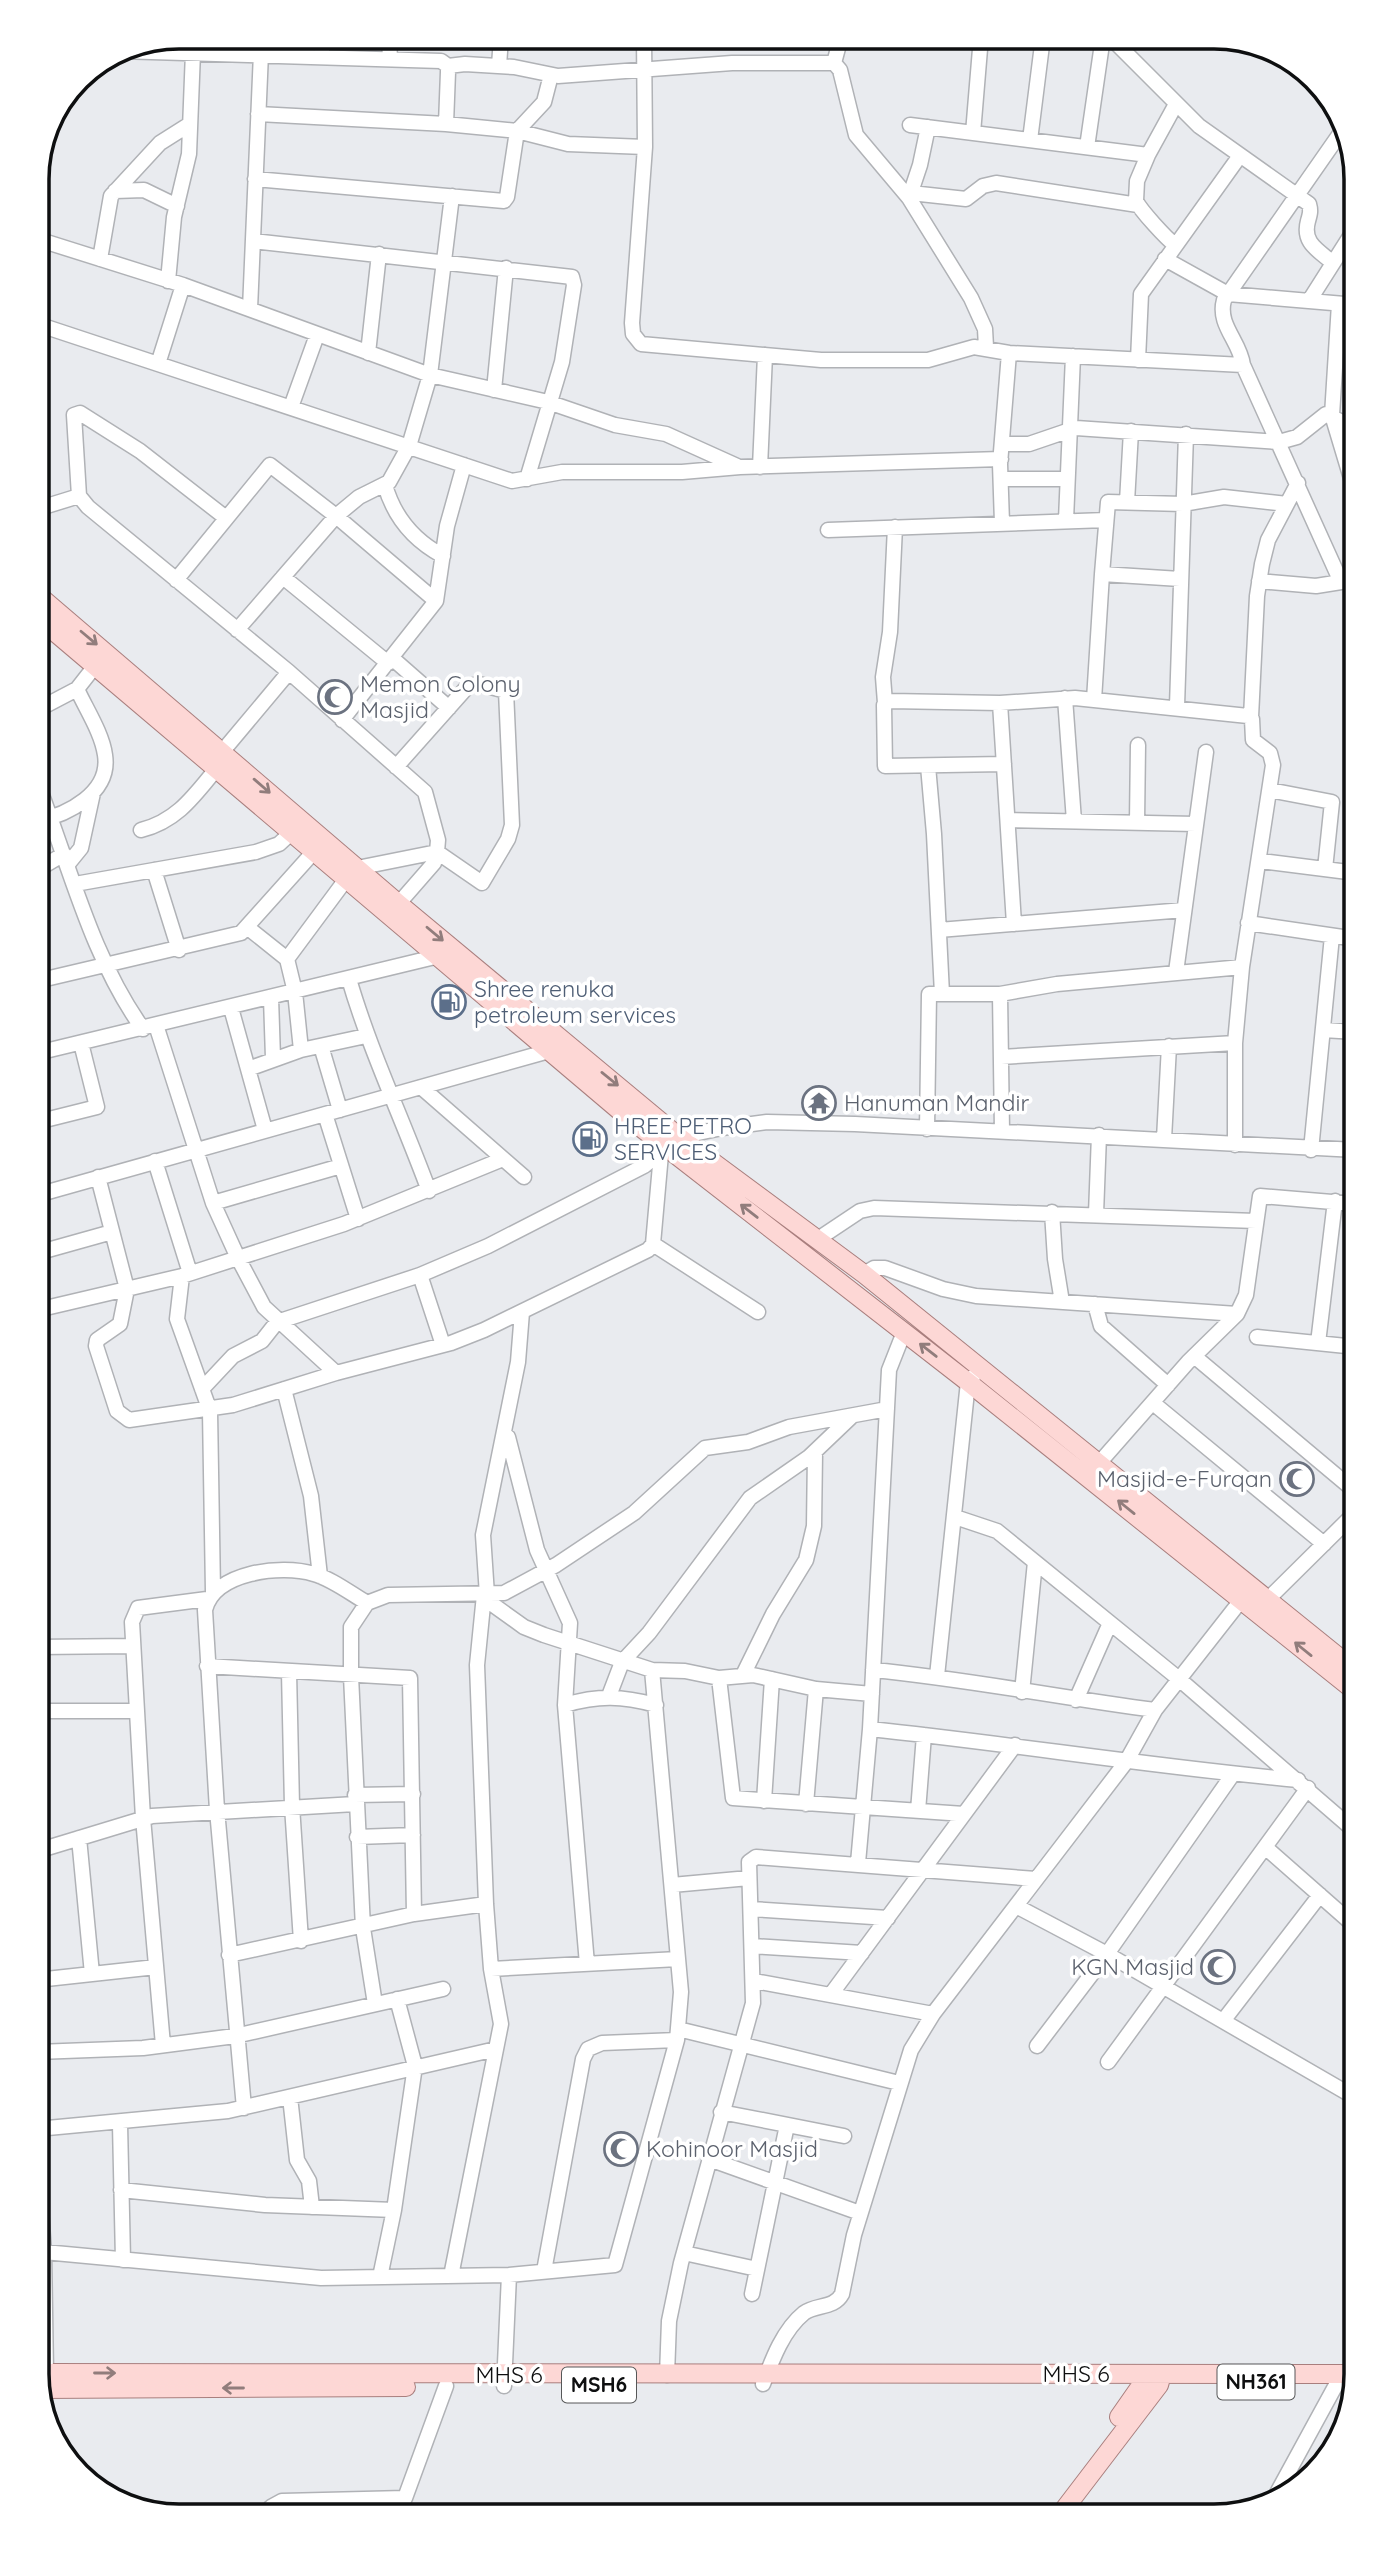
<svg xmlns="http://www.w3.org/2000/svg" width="1393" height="2553" viewBox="0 0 1393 2553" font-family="Quicksand,sans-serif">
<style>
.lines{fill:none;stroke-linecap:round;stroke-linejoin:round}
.minor-casing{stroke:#b0b2b6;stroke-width:17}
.major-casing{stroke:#a97f7e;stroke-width:20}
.minor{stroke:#fff;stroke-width:14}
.major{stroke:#fdd7d5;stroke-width:18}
.oneway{stroke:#917d7c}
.labels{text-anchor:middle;stroke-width:7;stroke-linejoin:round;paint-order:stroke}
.shield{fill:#fff;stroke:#565758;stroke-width:2}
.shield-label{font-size:21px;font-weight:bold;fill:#0e0f10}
.worship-label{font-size:23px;fill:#5b616d;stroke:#fff;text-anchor:start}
.service-label{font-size:23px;fill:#4e5e75;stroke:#fff;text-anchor:start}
.street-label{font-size:23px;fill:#0e0f10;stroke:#fff}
.rim{fill:none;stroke:#0e0f10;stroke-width:3.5}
</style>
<rect width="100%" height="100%" fill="#e9ebef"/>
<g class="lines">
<g class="minor-casing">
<path id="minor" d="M389,37L390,59
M644,37L645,147L632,323L633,334L641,344L821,360H928L974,347L1009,353L1243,365L1341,582L1356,577
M1110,37L1199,126L1309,204C1311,211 1310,214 1308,221C1302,243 1318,250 1333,263
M119,51L441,61L448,66V72L446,124
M322,56V37
M834,63L841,37
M448,66L465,64L514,67L558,76L732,63H834L840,70L856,135L909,198L971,298L985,329L986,347
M499,66L501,37
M258,114L446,124L517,131L568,144L645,147
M910,125L1148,155L1176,104
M973,133L981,37
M1030,140L1043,37
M1087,147L1103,37
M1148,155L1137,181L1136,201C1141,211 1166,238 1175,245
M255,179L504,201L507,197L517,131L544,102L551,75
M115,191L144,190L177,206
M911,193L966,199L983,186L996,183L1138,205
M909,198L920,165L928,127
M37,239L183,285L430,375L548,402L615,425L666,434L737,466
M253,241L572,277L574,285L562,362L527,479
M100,259L111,196L160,143L190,124
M1165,259L1228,294L1356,305
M168,281L174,217L189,154L193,52
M1309,301L1356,227
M1339,304L1332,415L1356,495
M250,309L261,53
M37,324L512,481L562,472H682L740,467L1001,459
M368,353L379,254
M1138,360L1141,294L1239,157
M158,364L183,285
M1243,365C1240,341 1217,325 1224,300L1346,125
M494,390L506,268
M291,407L317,335
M1004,444H1029L1076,428L1279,442L1297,437L1326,414L1356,429
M760,467L765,355
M1001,479H1067
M385,485C394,517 413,540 443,556
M1127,502L1131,431
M37,509L79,496
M226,518L140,451L80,413L74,415L79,496L88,507L289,672L425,792L438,840L437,852L434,863L393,910
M1066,520L1073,356
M1002,523L1000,464L1009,353
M828,530L1106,520
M1102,574L1108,502L1183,504L1224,497L1287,504
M283,577L388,663
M176,580L270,465L336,516L436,601
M1259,581L1316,586L1341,582
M237,630L336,516L359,497L389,482L409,446L430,375L452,196
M392,658L449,708
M1065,698L1074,821
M1094,700L1102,574L1180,579
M885,703L883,677L890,632L895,527
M1000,703L1014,924
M1177,706L1186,434
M37,710L77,689L95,666
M1251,717L1257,596L1262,564L1268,540L1298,483
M342,720L436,601L447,526L464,465
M222,752L289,672
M1004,764L885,766L884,705L890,701L1000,703L1075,698L1248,716L1252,719L1253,740L1270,753L1273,765L1242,967L1235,1043V1145
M928,766L934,834L942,994
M37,782C69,863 91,957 143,1029
M1270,790L1332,802L1325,869
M1009,820L1196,824
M37,821C67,815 111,793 105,755C102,733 86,709 77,689
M1137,822L1138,745
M141,830C177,821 194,796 217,768
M1261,861L1356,873
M68,864L81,848L93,793
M357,868L437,852L482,883L508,839L512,825L506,691L479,684L468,686L396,767
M37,870L64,854
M154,870L179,950
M75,884L256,852L279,844L292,832
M1248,923L1356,939
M247,927L287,959
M939,930L1184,910
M1176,972L1206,752
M349,979C370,1051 403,1120 429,1191
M37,981L241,933L319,846
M1000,994L1002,1131
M271,998L273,1058
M231,1008L265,1130
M156,1025L213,1203L238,1258L264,1307L336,1373
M1323,1030L1356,1032
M321,1046L340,1110
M301,1050L295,992L287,959L347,878
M37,1053L439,956
M1001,1057L1235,1043
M248,1069L301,1050L366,1036
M421,1087L524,1177
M325,1114L358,1219
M37,1122L97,1107L81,1043
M927,1129L929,994H1000L1057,984L1242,967
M1164,1139L1169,1046
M1311,1150L1332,936
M155,1161L190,1273
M98,1177L127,1289L120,1324L97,1340L96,1346L117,1411L129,1420L233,1405L336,1373L451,1343L484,1330L648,1250L653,1244L661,1154
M37,1195L549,1051
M213,1203L341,1166
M1052,1212L1055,1259L1062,1302
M1096,1214L1099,1135
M818,1239L860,1211L874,1208L1256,1221
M653,1244L758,1312
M37,1253L112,1232
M864,1274L874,1268H885L943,1289L976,1296L1237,1314
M420,1275L443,1345
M182,1276L177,1319L210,1411L213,1592
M1095,1304L1101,1326L1168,1385
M37,1310L182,1276L344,1224L503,1159
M522,1312L518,1362L483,1535L487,1595L492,1604L524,1627L544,1635L652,1670L685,1671L719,1678L753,1675L816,1689L872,1694
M1257,1337L1356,1347
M1318,1343L1335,1201
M1194,1356L1356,1492
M1353,1383L1356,1386
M202,1389L233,1356L262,1341L277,1322L420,1275L488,1246L644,1166L679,1137L722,1128L767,1122L855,1124L1356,1150
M284,1389L311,1496L320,1576
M1153,1403L1324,1544
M508,1437L537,1550L570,1623L565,1705L587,1964
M1093,1470L1188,1362L1237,1314L1246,1295L1260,1196L1356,1204
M955,1517L997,1531L1179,1679L1356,1832
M1260,1607L1356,1512
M37,1647L133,1646
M207,1666L410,1678L414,1914
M873,1670C968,1679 1061,1698 1155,1710
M289,1672L292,1806L301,1941
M743,1675L773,1614L806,1560L814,1526L815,1453
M937,1676L968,1382L973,1377
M719,1678L733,1798L964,1814
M1022,1692L1035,1562
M609,1696L622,1662L649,1633L750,1498L809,1457L851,1417
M1076,1700L1110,1623
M565,1705C599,1695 622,1696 656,1705
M37,1711H136
M870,1729C1013,1744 1155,1767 1298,1780
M355,1795L413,1794
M764,1801L772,1679
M806,1804L816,1689
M918,1811L924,1735
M357,1837L413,1835
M79,1838L92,1974
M1265,1847L1356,1927
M37,1851L152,1816L355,1804
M858,1863L870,1729L889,1370L904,1332
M672,1885L749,1878
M1016,1906L1107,1954L1356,2098
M751,1909L888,1918
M752,1946L862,1953
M229,1955L414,1914L486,1904
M491,1969L678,1959
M37,1980L156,1967
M754,1981L933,2014
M832,1993L1015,1745
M375,2004L363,1928L351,1676V1627L367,1603L388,1595L504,1593L556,1565L634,1513L705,1448L748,1442L789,1427L887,1409
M1223,2021L1320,1895
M678,2029L899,2083
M163,2045L143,1818L132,1622L138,1608L207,1599
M1037,2046L1107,1954L1233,1774
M37,2052L143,2048L235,2036L443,1989
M1108,2062L1308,1788
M290,2097L297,2160L309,2181L312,2207
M244,2108L217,1810L205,1610C214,1572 281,1564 314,1574C332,1579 350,1593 367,1603
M721,2112L844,2136
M120,2124L123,2260
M37,2129L228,2111L496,2049
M37,2154L44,2252L46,2372L42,2401
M709,2159L860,2213
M121,2190L265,2205L394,2210
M44,2252L321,2278L509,2275L615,2265L677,2040L681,1992L652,1670
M684,2253L757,2269
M544,2271L583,2059L588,2049L602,2043L677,2040
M451,2276L501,2024L491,1969L486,1904L477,1665L484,1595
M380,2277L394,2210L415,2066L397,1999
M752,2294L787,2125
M667,2375L669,2321L681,2263L753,2003L749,1862L756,1857L1036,1879
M763,2384C772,2360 783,2330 804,2313C816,2304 834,2309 842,2294L854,2235L911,2050L933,2014L1126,1762L1155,1710L1246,1594
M504,2386L509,2275
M1271,2504L1337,2383
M269,2516L271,2507L282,2501L405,2498L446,2386"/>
</g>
<g class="major-casing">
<path id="major" d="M37,594L399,904L679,1137L864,1274L1356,1671
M37,617L626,1116L968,1382L1356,1692
M37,2373L1356,2374
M40,2389L406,2387
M1119,2417L1149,2374
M1059,2516L1159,2385L1162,2374"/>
</g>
<use href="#minor" class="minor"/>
<use href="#major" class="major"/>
</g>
<defs><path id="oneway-shaft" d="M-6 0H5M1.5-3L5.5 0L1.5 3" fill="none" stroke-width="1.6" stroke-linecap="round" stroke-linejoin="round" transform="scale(1.75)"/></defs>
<g class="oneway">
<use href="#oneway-shaft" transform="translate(89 638) rotate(40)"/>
<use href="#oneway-shaft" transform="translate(262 786) rotate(41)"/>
<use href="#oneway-shaft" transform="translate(435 934) rotate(40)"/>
<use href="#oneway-shaft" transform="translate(610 1079) rotate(39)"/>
<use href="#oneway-shaft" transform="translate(749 1211) rotate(-142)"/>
<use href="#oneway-shaft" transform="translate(928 1350) rotate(-142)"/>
<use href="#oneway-shaft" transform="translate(1126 1507) rotate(-141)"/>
<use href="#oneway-shaft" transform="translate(1303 1649) rotate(-141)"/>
<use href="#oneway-shaft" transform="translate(105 2373)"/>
<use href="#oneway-shaft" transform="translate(233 2388) rotate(180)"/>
</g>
<defs>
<g id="mosque-ring" transform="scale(1.75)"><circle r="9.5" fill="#fff" stroke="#6b7280" stroke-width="1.5"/><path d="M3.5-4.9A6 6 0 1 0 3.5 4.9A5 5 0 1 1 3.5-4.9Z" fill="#6b7280"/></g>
<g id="fuel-ring" transform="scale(1.75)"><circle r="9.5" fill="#fff" stroke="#5c6f8a" stroke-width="1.5"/><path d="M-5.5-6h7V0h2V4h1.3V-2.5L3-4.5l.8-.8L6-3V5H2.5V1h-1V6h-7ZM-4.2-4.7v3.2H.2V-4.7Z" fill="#5c6f8a"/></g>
<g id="temple-ring" transform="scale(1.75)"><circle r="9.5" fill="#fff" stroke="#6b7280" stroke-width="1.5"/><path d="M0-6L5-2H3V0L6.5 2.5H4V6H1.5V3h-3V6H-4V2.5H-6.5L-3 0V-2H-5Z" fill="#6b7280"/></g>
</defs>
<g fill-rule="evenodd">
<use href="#mosque-ring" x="335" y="697"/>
<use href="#fuel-ring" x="449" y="1002"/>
<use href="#temple-ring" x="819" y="1103"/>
<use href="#fuel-ring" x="590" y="1139"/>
<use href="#mosque-ring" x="1297" y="1479"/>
<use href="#mosque-ring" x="1218" y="1967"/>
<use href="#mosque-ring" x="621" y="2149"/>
</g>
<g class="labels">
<g class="shield">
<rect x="1217.5" y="2364.5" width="77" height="35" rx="5"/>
<rect x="562" y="2367.5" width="74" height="35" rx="5"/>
</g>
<g class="shield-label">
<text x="1256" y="2389">NH361</text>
<text x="599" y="2392">MSH6</text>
</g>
<g class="worship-label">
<text x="360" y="692">Memon Colony<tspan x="360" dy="26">Masjid</tspan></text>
<text x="844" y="1111">Hanuman Mandir</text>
<text x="1272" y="1487" text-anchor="end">Masjid-e-Furqan</text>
<text x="1194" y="1975" text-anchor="end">KGN Masjid</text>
<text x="646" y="2157">Kohinoor Masjid</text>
</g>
<g class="service-label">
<text x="474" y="997">Shree renuka<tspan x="474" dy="26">petroleum services</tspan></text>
<text x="614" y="1134">HREE PETRO<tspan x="614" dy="26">SERVICES</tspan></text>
</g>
<g class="street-label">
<text x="1076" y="2382">MHS 6</text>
<text x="509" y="2383">MHS 6</text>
</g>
</g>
<path d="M0 0H1393V2553H0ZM179 49H1214A130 130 0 0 1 1344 179V2374A130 130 0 0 1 1214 2504H179A130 130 0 0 1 49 2374V179A130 130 0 0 1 179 49Z" fill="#fff" fill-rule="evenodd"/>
<path class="rim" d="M179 49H1214A130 130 0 0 1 1344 179V2374A130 130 0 0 1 1214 2504H179A130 130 0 0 1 49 2374V179A130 130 0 0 1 179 49Z"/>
</svg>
